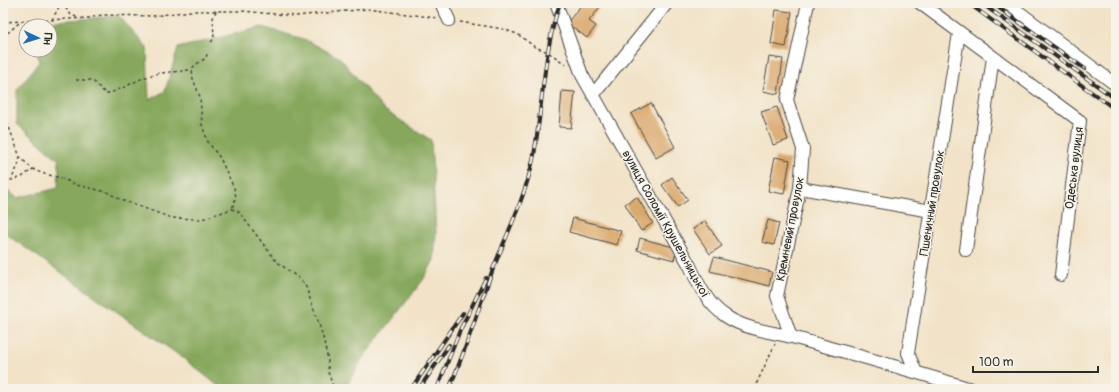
<svg xmlns="http://www.w3.org/2000/svg" width="1119" height="392" viewBox="0 0 1119 392" font-family="Pangolin,sans-serif">
<style>
.forest{fill:#86a75b;stroke:#586943}
.building{fill:#daa76c}
.lines{fill:none;stroke-linecap:round;stroke-linejoin:round}
.minor-casing{stroke:#494743;stroke-width:14}
.path{stroke:#494743;stroke-width:1.5;stroke-dasharray:3 3;stroke-linecap:butt}
.minor{stroke:#fff;stroke-width:12}
.rail-casing{stroke:#2b2b2b;stroke-width:4}
.rail{stroke:#f7f3e8;stroke-width:2.5;stroke-dasharray:8;stroke-linecap:butt}
.labels{text-anchor:middle;stroke-width:3;stroke-linejoin:round;paint-order:stroke}
.street-label{font-size:12px;fill:#2b2b2b;stroke:#f7f3e8}
</style>
<rect width="100%" height="100%" fill="#f7f3e8"/>
<filter id="ink" filterUnits="userSpaceOnUse"><feTurbulence type="fractalNoise" baseFrequency=".025" numOctaves="2"/><feDisplacementMap in="SourceGraphic" scale="8" xChannelSelector="R" yChannelSelector="G"/><feConvolveMatrix kernelMatrix="1 2 1 2 8 2 1 2 1" color-interpolation-filters="sRGB"/></filter>
<filter id="wash" filterUnits="userSpaceOnUse"><feTurbulence type="fractalNoise" baseFrequency=".012" numOctaves="4" result="noise"/><feDisplacementMap in="SourceGraphic" scale="16" xChannelSelector="R" yChannelSelector="G"/><feGaussianBlur stdDeviation="0.9" result="paint"/><feColorMatrix in="noise" values="0 0 0 0 0 0 0 0 0 0 0 0 0 0 0 0 0 1.4 0 .05"/><feComposite in="paint" operator="in"/></filter>
<g filter="url(#wash)">
<rect width="100%" height="100%" fill="#f2e3c8"/>
<path class="forest" d="M119,16L147,48L149,100L165,91L178,48L262,27L304,39L340,58L383,109L431,140L436,233L434,260L423,280L362,359L345,389H222L183,358L3,232V187L17,198L58,188L59,160L17,124V90L39,62L37,50H50V26H42L44,22Z"/>
<g id="blocks">
<path class="building" d="M583,3H603L589,21L596,26L587,38L567,23Z
M776,10L792,12L786,47L771,44Z
M769,57L783,59L778,94L763,91Z
M562,91L575,92L571,128L559,127Z
M651,103L675,147L656,158L631,114Z
M777,107L788,140L773,145L761,112Z
M775,157L790,160L784,194L768,191Z
M672,177L688,200L678,207L662,185Z
M637,197L653,223L641,231L625,204Z
M573,218L621,231L617,245L569,232Z
M768,220L779,223L774,245L762,242Z
M705,221L722,246L710,254L693,229Z
M640,238L677,248L674,260L637,250Z
M714,257L772,272L769,286L710,271Z"/>
</g>
</g>
<g filter="url(#ink)">
<use href="#blocks" fill-opacity="0" stroke="#494743" stroke-width="1"/>
<g class="lines">
<g class="minor-casing">
<path id="minor" d="M441,3L449,20
M556,3L582,75L690,266C699,286 708,305 727,317C747,330 773,332 796,338C855,355 913,371 971,389
M920,3L1080,121L1061,275
M1007,3L1116,85
M593,95L667,3
M800,188L931,211
M966,250L993,57
M791,337L777,296L800,188L803,149L787,100L808,3
M916,372L908,353L959,33"/>
</g>
<path class="path" d="M62,3L71,15L79,18
M52,20L61,3
M3,22L89,18L102,15L153,16L191,11H242L296,16L367,9L438,18
M460,22L503,29L517,34L535,47L548,52L567,65
M3,37L19,23
M211,42L214,39L213,18L216,11
M207,54L206,58L195,65L192,69L193,79L200,97L202,125L208,142L220,158L234,188L236,197L232,209
M76,80H92L106,94C122,90 135,80 152,75C165,71 179,73 192,69
M3,111L20,157L31,168L41,173L61,178L77,185L107,192L121,200L172,218L202,219L232,209L239,212L276,261L301,280L306,287L322,333L328,360V372L334,389
M20,157L18,166L11,180L22,177L33,169
M754,389L775,344"/>
<use href="#minor" class="minor"/>
<g class="rail-casing">
<path id="rail" d="M968,3L1116,110
M981,3L1116,99
M992,3L1085,69
M411,389L463,313
M419,389L449,345
M437,389L460,330L486,278
M449,389C466,350 478,309 493,269C508,232 526,195 534,155C543,104 543,52 560,3"/>
</g>
<use href="#rail" class="rail"/>
</g>
</g>
<g class="labels">
<g class="street-label">
<text transform="translate(1074 168) rotate(-83)" y="4">Одеська вулиця</text>
<text transform="translate(932 203) rotate(-81)" y="4">Пшеничний провулок</text>
<text transform="translate(666 224) rotate(61)" y="4">вулиця Соломії Крушельницької</text>
<text transform="translate(790 229) rotate(-79)" y="4">Кремневий провулок</text>
</g>
</g>
<rect width="1119" height="392" fill="none" stroke="#f7f3e8" stroke-width="16"/>
<g transform="translate(38 38) rotate(94)"><circle r="19" fill="#f7f3e8" stroke="#a5a39c"/>
<path d="M0-3L7 15L0 10L-7 15Z" fill="#1f6fb2"/>
<text y="-6" font-size="11" font-weight="bold" text-anchor="middle" fill="#2b2b2b">Пн</text>
</g>
<path d="M973 366v6h125v-6" fill="none" stroke="#2b2b2b" stroke-width="2"/>
<text x="979" y="366" font-size="12" fill="#2b2b2b" stroke="#f7f3e8" stroke-width="3" paint-order="stroke">100 m</text>
</svg>
